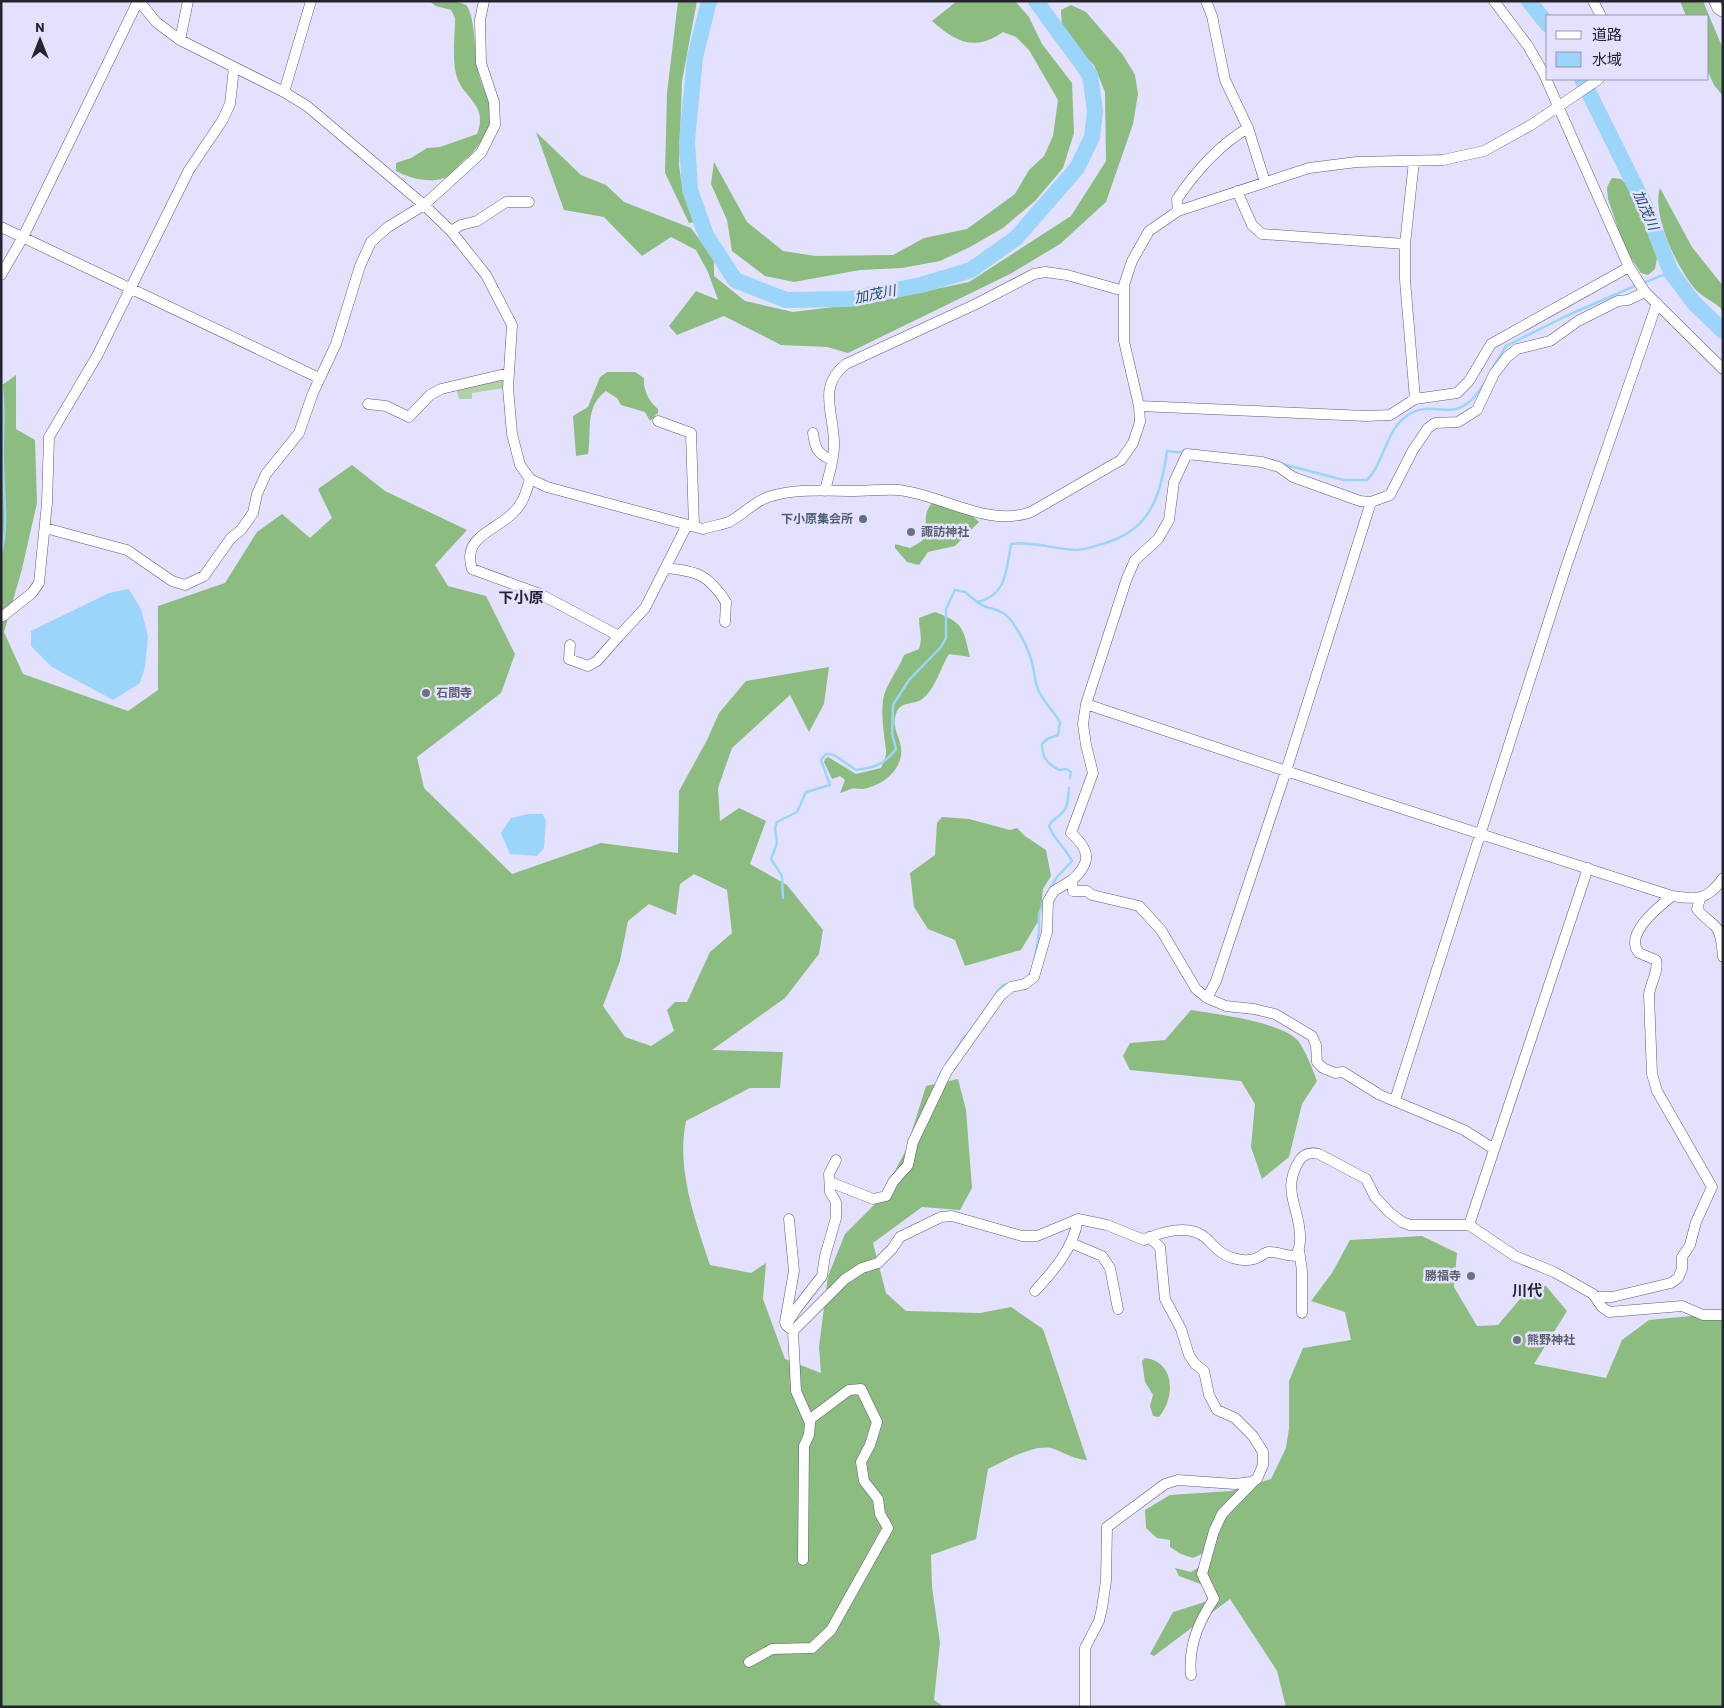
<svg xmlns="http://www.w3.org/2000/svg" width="1724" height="1708" viewBox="0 0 1724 1708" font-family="Barlow,'Noto Sans JP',sans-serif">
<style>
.green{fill:#aed3a4}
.forest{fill:#8cbc80;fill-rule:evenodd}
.water{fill:#9bd5fa}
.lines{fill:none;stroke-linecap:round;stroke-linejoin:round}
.stream{stroke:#9bd5fa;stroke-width:2.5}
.river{stroke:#9bd5fa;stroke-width:16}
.minor-casing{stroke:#5f5c74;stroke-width:11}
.minor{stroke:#fff;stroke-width:10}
.service-dot{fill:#5c6f8a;stroke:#e4e1fe;stroke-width:2}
.worship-dot{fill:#6b7280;stroke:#e4e1fe;stroke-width:2}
.labels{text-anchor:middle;stroke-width:5;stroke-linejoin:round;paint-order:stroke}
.service-label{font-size:12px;font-weight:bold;fill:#4e5e75;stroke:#e4e1fe;text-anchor:end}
.worship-label{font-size:12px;font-weight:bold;fill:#5b616d;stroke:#e4e1fe;text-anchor:start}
.water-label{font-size:14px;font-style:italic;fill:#154f6e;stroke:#e4e1fe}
.quarter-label{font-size:15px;font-weight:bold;fill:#25242e;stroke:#e4e1fe}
</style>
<rect width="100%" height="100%" fill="#e4e1fe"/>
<path class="green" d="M503,377L504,388L472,393V399H459L456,389Z"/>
<path class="forest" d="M429,1C440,1 458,0 466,5C475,14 475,56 478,71C481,88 494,105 491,122C490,129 486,132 483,138C476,150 471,155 461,163C457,167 454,172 450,175C436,185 410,179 396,171V163L411,158L427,148L440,147L477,134C489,103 462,99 456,74C452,57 455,36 455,18L451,10L436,6Z
M678,1H697L682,81L679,165L681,180L695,222L689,223L665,173L667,93Z
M957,1H1015L1029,17L1042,44L1072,83L1074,133L1063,168L1035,201L1003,228L970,247L940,261L902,268L860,270L794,282L765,276L732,251L727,220L711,184L714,162L747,222L783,251L815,256L893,255L924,238L967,229L1015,194L1029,170L1044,156L1053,136L1058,100L1029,50L1016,37L1003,32C974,52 956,42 932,21Z
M1680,1H1703L1723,49V96L1714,85L1708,72V16H1686Z
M1071,5L1086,12L1123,55L1135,75L1138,94L1133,124L1106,202L1060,244L1010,274L848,353L827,347L781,345L724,316L677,335L669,326L696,291L718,300L708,272L696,250L671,237L642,256L604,217L564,210L536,132L581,175L606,185L624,202L691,228L714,260V276L745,301L793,312L874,302L969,282L1071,216L1106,161L1105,92L1094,65L1073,46L1062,27L1061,10Z
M1612,178L1621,179L1631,189L1639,205L1657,258L1655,269L1648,275L1641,273L1625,249L1608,199L1607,187Z
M1660,188L1692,247L1723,286V311C1716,302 1703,298 1695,289C1678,269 1651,215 1660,188Z
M607,372H635L644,378C643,390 649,402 658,409V413L650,421L645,412L621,405L617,398L606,391C584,407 592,432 588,454L576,456L573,416L588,407L600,377Z
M16,375V429L35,440L37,503L22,569L4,632L23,674L128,711L158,690V606L225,583L257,532L282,514L310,538L332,518L318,489L352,465L385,491L467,530L435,565L448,586L486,596L515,654L501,693L417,757L424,788L512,874L601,843L678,853L679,791L707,740L719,713L746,681L829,667L824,704L809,732L790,695L732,748L718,788L720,821L739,808L766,821L750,864L787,885L823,930L819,954L785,998L712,1050L783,1052L780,1088H750L686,1121C676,1169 695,1219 710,1265L751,1273L766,1263L763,1299L785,1359L821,1373L819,1347L828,1276L845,1234L880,1199L906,1150L926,1086L958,1079L966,1110L972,1188L960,1210L922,1207L873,1243L886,1293L906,1311L980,1313L1011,1307L1043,1329L1087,1460C1074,1459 1067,1454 1054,1449C1037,1442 1004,1461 988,1469L976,1539L931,1555L932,1587L940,1643L934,1700L944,1707H1V386ZM694,874L727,890L732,933L710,952L687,1002H675L667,1010L674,1031L651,1046L625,1037L603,1006L620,961L628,921L649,904L676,915L680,884Z
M934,501L974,517L979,522L955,546L928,552L919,565L907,562L895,548V544L910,548L922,541L926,534C926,522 923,511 934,501Z
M935,612C964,623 963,628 970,657L949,654C940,668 936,689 921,700C912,705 900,701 896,714C891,726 900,737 901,748C904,769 882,786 863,789C859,789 855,788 851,789C847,790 845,792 840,793L845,780L840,776L832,779L824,762L825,759L828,757L856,774L881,768C883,763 887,755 886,750C884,734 881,717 883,700C885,685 898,671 904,655L919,649C923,637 919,630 919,618Z
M942,817L969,819L1010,830L1017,828L1025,836L1046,850L1051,876L1043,889L1040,918L1021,950L965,966L955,940L928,929L914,907L910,873L935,855L937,823Z
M1191,1010C1216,1014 1284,1022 1299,1042C1307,1054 1312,1068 1317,1081L1302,1104L1289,1157L1262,1179L1251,1147L1255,1104L1241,1081L1130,1070L1123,1056L1130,1043L1165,1040Z
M1422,1236L1457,1253L1454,1287L1477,1326L1498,1325L1531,1286H1546L1567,1311L1534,1364L1606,1378L1622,1340L1649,1320L1723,1313V1707H1286L1277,1671L1230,1599L1154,1656L1150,1654L1173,1612L1208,1601L1203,1585L1179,1576L1175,1568L1191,1572L1206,1563L1210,1550L1193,1558L1181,1554L1170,1547V1540L1157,1538L1146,1528L1145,1510L1170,1495L1231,1491L1271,1479L1286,1448L1289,1428V1381L1303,1348L1351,1340L1345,1312L1311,1301L1332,1273L1350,1240Z
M1145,1358C1176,1362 1175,1398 1159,1417L1153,1416L1150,1406L1153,1395L1145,1382L1142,1361Z"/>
<path class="water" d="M129,589L141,609L148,637L145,667L140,683L113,700L52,667L31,646V631L109,593Z
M528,814H543L546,821L544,848L537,856L510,854L501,833L511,818Z"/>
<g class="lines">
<path class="stream" d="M1643,283L1671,272
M1492,369L1506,346L1564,317L1637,285
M1,381C6,406 2,436 3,462C3,494 9,523 1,554
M1282,464L1344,480H1367C1385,462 1385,430 1408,415C1437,396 1457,432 1486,380
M977,602C988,611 1001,607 1010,619C1017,628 1027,646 1030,656C1034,666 1034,677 1037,687C1042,701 1053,710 1060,722L1058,735L1047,739L1042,744C1042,758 1047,763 1059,770L1066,769L1071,772L1070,778
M1046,896L1057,877L1072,861C1066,848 1054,840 1049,826C1053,818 1058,818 1063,812C1069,805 1068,796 1069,788
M783,898L782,876L771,859L777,843L775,828L777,822L797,812L806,792L830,785L821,760L826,754L834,755L856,770C874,768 885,764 896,749L892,734L893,705L909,680L941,647L946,638V609L955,590L965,592L977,602C1007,596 1006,570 1011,544C1033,541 1053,549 1076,550C1084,550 1094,546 1102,544C1151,531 1161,495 1167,451L1185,453
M1035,959L1039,932V914L1044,901
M996,993L1003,985L1009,984
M946,1065L965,1036"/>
<path class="river" d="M709,1L695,57L687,141L690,190L706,235L735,280L786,300L850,299L921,285L971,270L1016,238L1077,168L1092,137L1095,111L1090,75L1036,1
M1529,1L1548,25
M1582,79L1645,206L1671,272L1694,303L1723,331"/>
<g class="minor-casing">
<path id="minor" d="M139,1L156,22L180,40L284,92L307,106L424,205L451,231L486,275L512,325L508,388L512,434L520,465L530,479L547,487L703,529C711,526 721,525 729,522C742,515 754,502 768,497C795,488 827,491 855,491C869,491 884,489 898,490C941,494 987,528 1031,512L1121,460L1133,443L1140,422L1139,406L1124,341V285L1132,261L1149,231L1178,211L1309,168L1357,162L1443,160L1484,151L1531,125L1599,79
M1206,1L1212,16L1225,80L1248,128L1265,182
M1494,1L1528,46L1544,74L1629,267L1645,292L1723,369
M1593,1L1601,16
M1714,1L1718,9L1723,12
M180,40L188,1
M284,92L311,1
M1414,161L1405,244V280L1415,399
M1237,191L1252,225L1262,234L1405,244
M1178,211L1177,199C1196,171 1219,145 1248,128
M1,227L319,378
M451,231L461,225L477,221L506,202H529
M1,275L23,237L138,1
M368,404L386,406L409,417L430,395L441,389L509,373
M1139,406L1366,416L1390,415L1415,399L1457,393L1469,381L1491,344L1629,267
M658,421L691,433L694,526
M813,433C815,448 817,454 832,460
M530,479C526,493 523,504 512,514C493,532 462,537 472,569L540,594L619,636L645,608L687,525
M825,491C828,477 834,461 834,446C835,414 816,387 846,364L976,304L1034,274L1045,272L1067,275L1124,291
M45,528L127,550L172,581L185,585L204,576L231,538L241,530L253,513L257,494L266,474L299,433L313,393L336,344L360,266L371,242L388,227L424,205L481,153L495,125L494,102L481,63L480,20L484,1
M665,568C697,571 708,574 726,602L725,622
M3,616L32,593L39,583L47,503L49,437L97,356L189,170L222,121L230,104L234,68
M570,645L569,659L588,666L597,661L619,636
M1086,704L1286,771L1672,896C1697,900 1708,900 1723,878
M1700,899L1697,909C1703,917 1709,920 1715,926C1722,933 1722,947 1723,957
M1207,998L1216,981L1286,771L1371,502
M1395,1100L1565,570L1657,303
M1494,1149L1464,1130L1380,1095L1343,1072L1335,1073L1323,1068L1317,1062L1316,1045L1312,1036L1275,1014L1254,1009L1226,1006L1207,998L1196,989L1161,930L1139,906L1092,895L1087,891H1073L1072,880C1092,862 1090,850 1071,833L1093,773L1086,745L1083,724L1086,704L1127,578L1135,560L1158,539L1169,520L1174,482L1187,454L1262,462L1279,467L1293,477L1360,501L1371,502L1390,495L1413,450L1428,428L1435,423L1458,422L1477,410L1494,374L1507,357L1517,349L1550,341L1578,321L1618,301L1628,300L1645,292
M830,1182L873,1199L886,1196L893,1182L908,1165L913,1142L947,1071L1001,995L1011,987L1025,984L1034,977L1047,932L1048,901L1054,891L1072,880
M1469,1225L1588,868
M1071,1243L1102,1256L1110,1268L1118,1309
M1299,1250L1302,1271V1313
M1035,1291C1055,1269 1073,1249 1078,1219L1107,1225L1144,1240C1161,1232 1189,1223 1206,1238C1214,1246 1221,1255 1233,1258C1241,1261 1252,1261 1259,1257C1263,1255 1265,1252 1269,1252C1279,1252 1286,1256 1296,1256C1298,1251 1300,1246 1300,1241C1302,1210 1280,1192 1299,1161C1304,1153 1311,1152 1319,1154L1366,1179L1375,1197L1389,1212L1402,1222L1410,1225H1469L1515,1256L1554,1272L1593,1294L1602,1307L1609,1312L1682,1306L1703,1315H1723
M1596,1297H1612L1671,1283L1678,1278L1682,1269V1257L1690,1245L1696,1222L1712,1187L1657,1091L1652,1074L1649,995C1650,984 1659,971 1656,960L1639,953C1623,934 1660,906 1672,896
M785,1322L794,1271L789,1219
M793,1331L845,1279L862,1268L878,1263L892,1249L900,1237L941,1217L952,1216L1022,1236H1037L1078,1219
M803,1560L804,1446L809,1435L810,1423L796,1391L793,1331L786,1325L797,1308L822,1276L825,1256L836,1218V1202L830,1192L829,1174L836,1160
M749,1662L772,1649L812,1648L831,1630L888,1528L880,1514L878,1499L864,1481L861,1462L870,1445L877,1422L861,1389L849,1390L809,1420
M1191,1675C1188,1647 1198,1622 1214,1599L1202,1574L1214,1531L1222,1514L1254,1481
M1085,1707V1648L1099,1621L1102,1608L1106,1581L1107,1527L1165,1484L1178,1480L1235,1484L1251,1482L1257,1479L1263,1465V1452L1253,1436L1235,1418L1217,1410L1209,1395L1204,1371L1195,1364L1189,1355L1181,1329L1165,1299L1160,1247L1149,1237"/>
</g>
<use href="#minor" class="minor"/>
</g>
<circle class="service-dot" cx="863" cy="519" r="5"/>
<g class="worship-dot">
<circle cx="911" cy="532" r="5"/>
<circle cx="426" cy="693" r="5"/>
<circle cx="1471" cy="1276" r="5"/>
<circle cx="1517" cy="1340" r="5"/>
</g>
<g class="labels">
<g class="service-label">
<text x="853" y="523">下小原集会所</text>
</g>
<g class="worship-label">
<text x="921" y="536">諏訪神社</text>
<text x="436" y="697">石間寺</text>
<text x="1461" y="1280" text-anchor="end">勝福寺</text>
<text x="1527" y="1344">熊野神社</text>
</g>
<g class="water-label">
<text transform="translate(1646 210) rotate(66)" y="5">加茂川</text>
<text transform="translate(875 294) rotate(-11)" y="5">加茂川</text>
</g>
<g class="quarter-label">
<text x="521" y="603">下小原</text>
<text x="1527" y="1296">川代</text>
</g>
</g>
<rect width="1724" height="1708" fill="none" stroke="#25242e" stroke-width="5"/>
<rect x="1546" y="15" width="162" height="65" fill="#e4e1fe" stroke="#9895ab"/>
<rect x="1556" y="31" width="25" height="8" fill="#ffffff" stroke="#9895ab"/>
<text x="1592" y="40" font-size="15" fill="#25242e">道路</text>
<rect x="1556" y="52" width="25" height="15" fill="#9bd5fa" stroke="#9895ab"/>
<text x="1592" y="65" font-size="15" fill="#25242e">水域</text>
<g transform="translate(40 40)" stroke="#e4e1fe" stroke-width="4" paint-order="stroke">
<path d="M0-4L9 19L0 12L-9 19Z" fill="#25242e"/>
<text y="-8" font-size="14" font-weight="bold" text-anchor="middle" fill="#25242e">N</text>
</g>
</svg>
